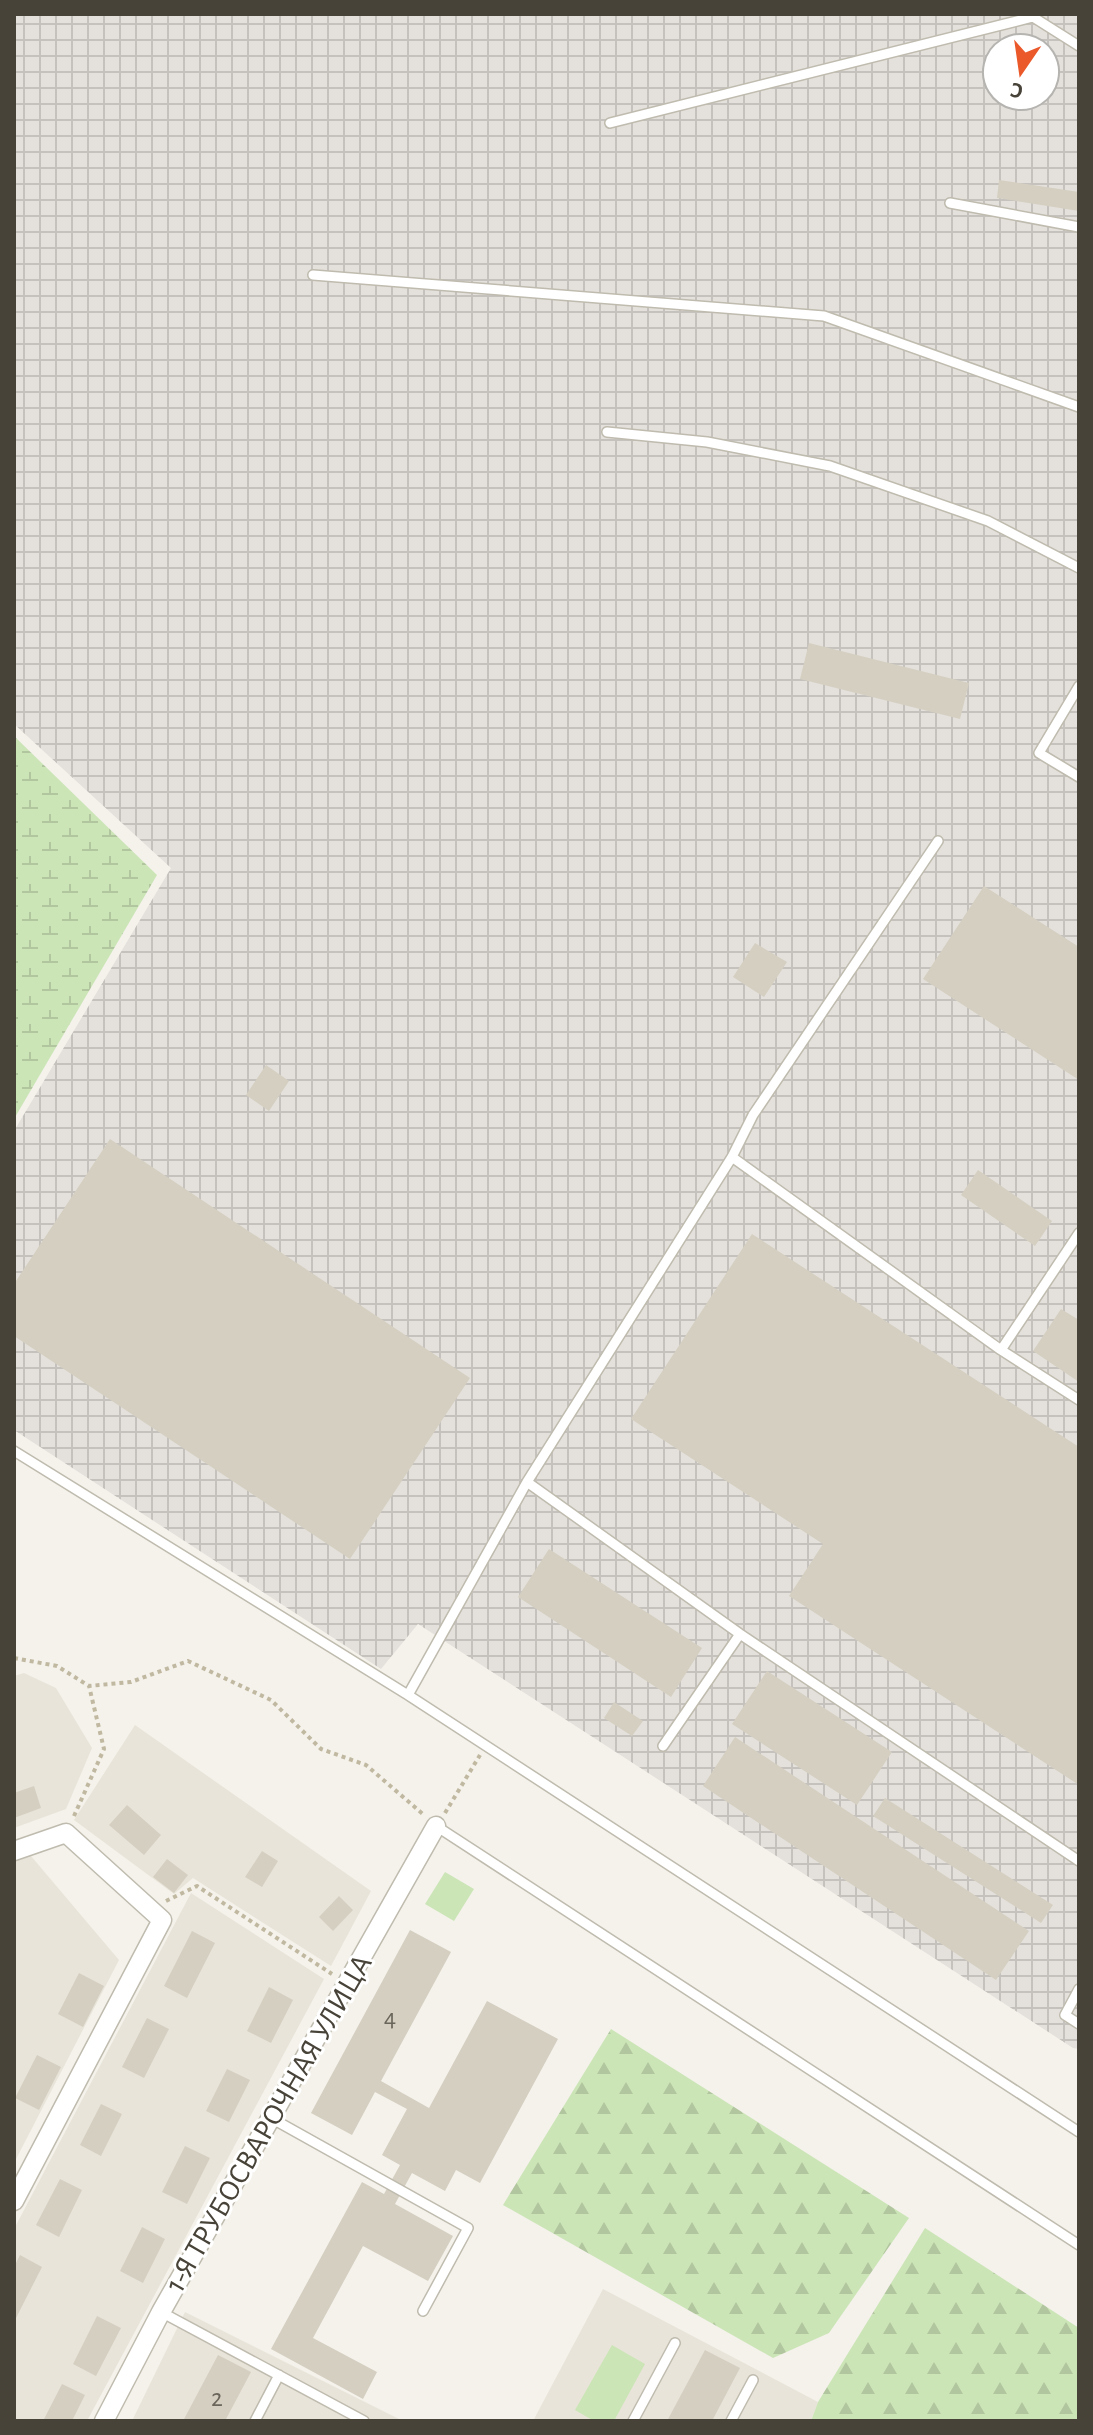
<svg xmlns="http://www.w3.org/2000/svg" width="1093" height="2435" viewBox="0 0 1093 2435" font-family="'Alegreya Sans',sans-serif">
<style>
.residential{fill:#e8e4d9}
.industrial{fill:url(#industrial-grid);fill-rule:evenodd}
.forest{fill:url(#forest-firs)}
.wetland{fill:url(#wetland-marsh)}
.park{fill:#cce5b7}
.building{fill:#d5cfc1}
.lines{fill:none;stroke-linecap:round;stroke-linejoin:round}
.service-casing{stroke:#bfbbae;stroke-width:12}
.minor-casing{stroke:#bfbbae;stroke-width:21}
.path{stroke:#c0b8a0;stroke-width:4;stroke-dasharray:4 4;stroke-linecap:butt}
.service{stroke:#fff;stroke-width:9}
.minor{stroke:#fff;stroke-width:18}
.labels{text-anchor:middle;stroke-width:6;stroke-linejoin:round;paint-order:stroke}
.number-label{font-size:26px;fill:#6b665b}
.street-label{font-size:30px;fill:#484339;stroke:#fff}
</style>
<defs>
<pattern id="industrial-grid" width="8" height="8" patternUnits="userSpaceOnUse" patternTransform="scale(2)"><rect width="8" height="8" fill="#e4e1dc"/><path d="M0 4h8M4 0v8" fill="none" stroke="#c5c2be"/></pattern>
<pattern id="forest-firs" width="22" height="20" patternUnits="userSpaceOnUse" patternTransform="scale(2)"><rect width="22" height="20" fill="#cce5b7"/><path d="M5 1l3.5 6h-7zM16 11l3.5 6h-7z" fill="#b1c69e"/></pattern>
<pattern id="wetland-marsh" width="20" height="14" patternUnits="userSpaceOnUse" patternTransform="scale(2)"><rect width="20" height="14" fill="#cce5b7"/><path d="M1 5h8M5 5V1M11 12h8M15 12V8" fill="none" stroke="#b1c69e"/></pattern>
</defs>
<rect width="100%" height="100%" fill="#f4f2eb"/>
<path class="residential" d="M24,1673L56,1688L92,1748L66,1809L14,1828V1676Z
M135,1725L371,1891L331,1966L193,1878L174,1894L74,1820Z
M31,1856L119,1960L14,2163V1862Z
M191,1893L324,1979L87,2421H14V2229Z
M603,2289L818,2402L811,2421H533Z
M185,2312L403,2421H132Z"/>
<path class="industrial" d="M14,14H1079V2049L1073,2048L418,1624L381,1669L14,1430V1131L171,868L14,724ZM997,48H1045V96H997Z"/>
<path class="forest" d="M611,2029L909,2218L829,2333L773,2358L503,2205Z
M925,2228L1079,2328V2421H811L818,2402Z"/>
<path class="wetland" d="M14,736L157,875L14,1119Z"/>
<path class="park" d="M445,1872L474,1889L454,1921L425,1904Z
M612,2345L645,2364L614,2421H594L575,2410Z"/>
<path class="building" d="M999,180L1079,192V211L997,198Z
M809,643L969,683L960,719L800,679Z
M984,886L1079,947V1080L923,979Z
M755,943L787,962L764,997L733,977Z
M266,1065L289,1081L269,1111L246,1095Z
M110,1139L470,1378L350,1559L14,1336V1284Z
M978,1170L1052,1221L1035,1246L961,1195Z
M752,1234L1079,1447V1785L789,1596L823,1544L631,1419Z
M1061,1309L1079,1320V1382L1033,1351Z
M549,1549L702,1648L671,1697L518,1597Z
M767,1671L892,1752L857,1805L732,1724Z
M614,1702L643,1721L632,1736L604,1718Z
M735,1737L1029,1931L996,1980L703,1786Z
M34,1786L41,1808L14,1818V1793Z
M885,1798L1053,1905L1041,1923L873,1816Z
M127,1805L161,1835L144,1855L109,1825Z
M262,1851L278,1861L262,1887L245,1877Z
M167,1859L188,1875L174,1893L153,1877Z
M339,1896L353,1910L333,1931L319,1917Z
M410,1930L451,1952L381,2081L429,2108L487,2001L558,2039L480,2183L456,2170L445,2191L412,2173L395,2204L453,2236L428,2281L363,2246L313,2338L377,2372L363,2399L271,2349L362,2182L384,2194L400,2165L382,2155L407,2109L375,2092L352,2135L311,2113Z
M192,1931L215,1943L187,1998L164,1986Z
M79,1973L104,1986L83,2027L58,2014Z
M269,1987L293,2000L271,2043L247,2031Z
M147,2018L169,2029L144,2078L122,2067Z
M37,2055L61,2067L39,2110L15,2098Z
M227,2069L250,2080L229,2122L206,2111Z
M101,2104L122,2114L101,2156L80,2145Z
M185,2146L210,2158L187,2204L162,2192Z
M60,2179L82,2190L59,2237L36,2225Z
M142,2227L165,2239L143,2283L120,2271Z
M20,2255L42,2267L16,2318L14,2317V2267Z
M97,2316L121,2328L96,2376L73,2364Z
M705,2350L740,2368L712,2421H667Z
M218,2355L251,2372L225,2421H183Z
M62,2384L85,2395L72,2421H43Z"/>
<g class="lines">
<g class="service-casing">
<path id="service" d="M610,123L1033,17L1079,46
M950,203L1079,227
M313,275L824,316L1079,407
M607,432L707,442L830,466L988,521L1079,568
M1079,686L1039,753L1079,777
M732,1157L1001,1350L1079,1400
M1001,1350L1079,1233
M14,1451L408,1695L1079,2132
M527,1482L740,1634L1079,1861
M408,1695L527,1482L732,1157L753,1115L938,841
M663,1746L740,1634
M436,1826L1079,2245
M1079,1989L1065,2015L1079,2024
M271,2118L468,2228L423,2311
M161,2312L364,2421
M255,2421L279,2375
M633,2421L675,2343
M731,2421L753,2380"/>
</g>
<g class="minor-casing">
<path id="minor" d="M14,1851L66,1833L162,1920L14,2201
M104,2421L161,2312L436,1826"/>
</g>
<path class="path" d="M14,1658L57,1666L89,1686L131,1682L188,1661L271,1700L321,1749L366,1765L424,1815
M445,1813L480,1755
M74,1816L104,1749L89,1686
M166,1901L197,1886L332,1974"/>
<use href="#service" class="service"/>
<use href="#minor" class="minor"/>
</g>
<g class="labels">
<g class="number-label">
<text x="390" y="2026">4</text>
<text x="217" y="2406">2</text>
</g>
<g class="street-label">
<text transform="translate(268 2123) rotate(-60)" y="10">1-Я ТРУБОСВАРОЧНАЯ УЛИЦА</text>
</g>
</g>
<rect width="1093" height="2435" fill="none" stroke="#484339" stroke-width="32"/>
<g transform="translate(1021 72) rotate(193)"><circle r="38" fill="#ffffff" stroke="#b6b4b0" stroke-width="2"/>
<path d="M0-6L14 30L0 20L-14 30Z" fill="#eb592b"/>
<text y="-12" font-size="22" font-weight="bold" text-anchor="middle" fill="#484339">С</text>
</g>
</svg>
